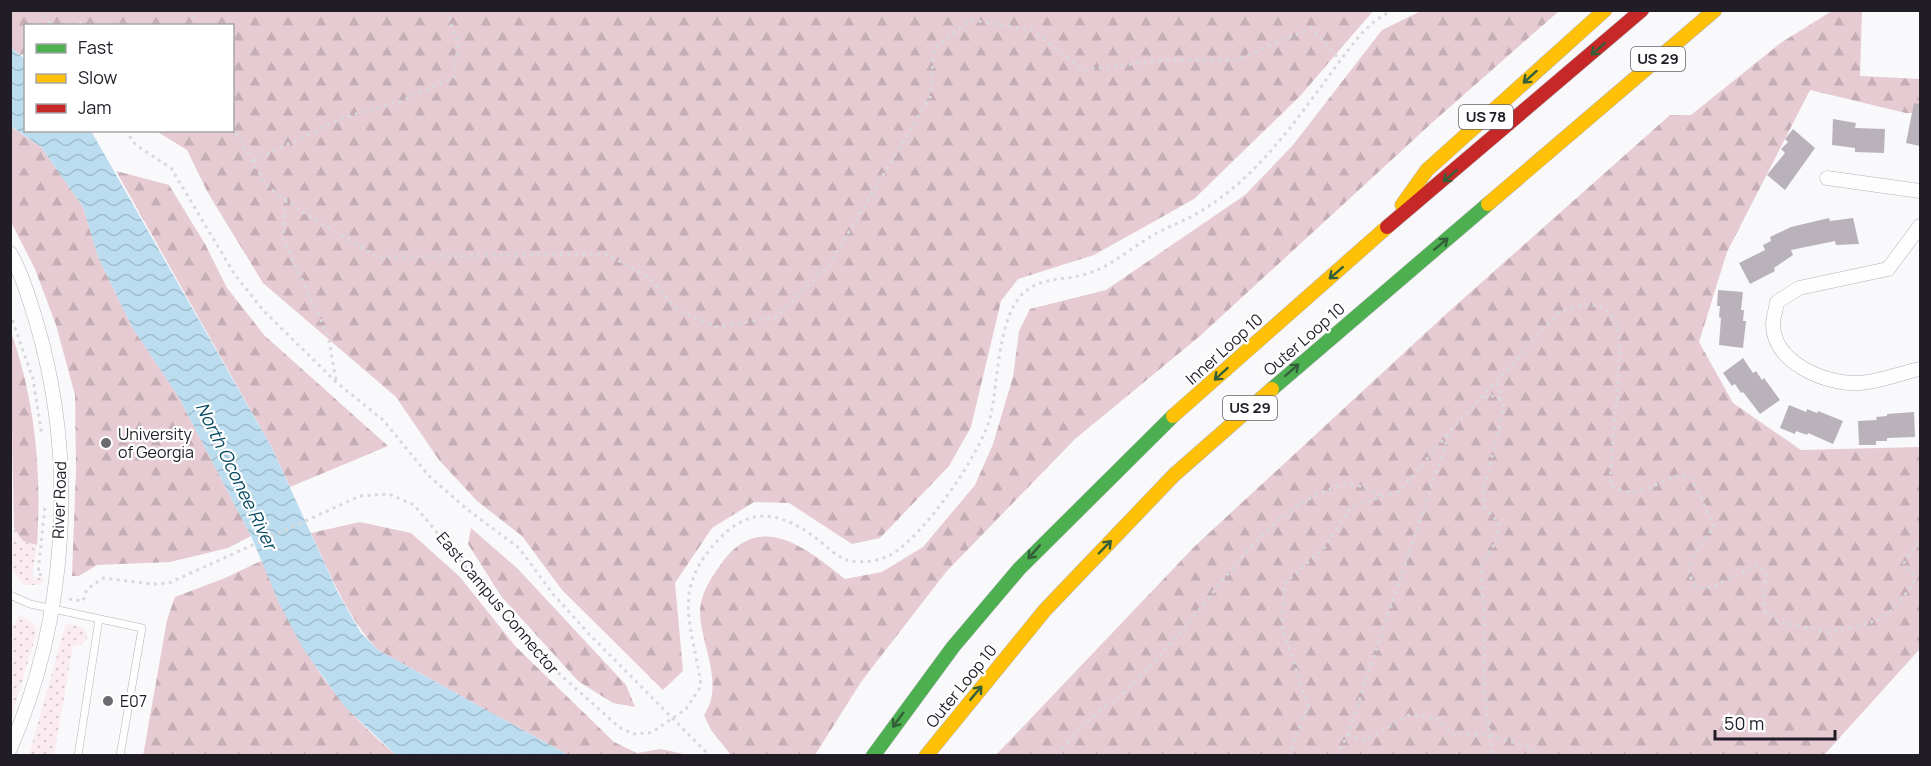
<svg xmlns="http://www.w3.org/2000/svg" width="1931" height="766" viewBox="0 0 1931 766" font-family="Manrope,sans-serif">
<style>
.grass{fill:url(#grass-dots)}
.forest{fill:url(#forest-firs)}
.water{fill:url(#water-waves)}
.building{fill:#b9b2ba}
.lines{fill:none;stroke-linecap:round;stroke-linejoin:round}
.lane-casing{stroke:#b4b2b9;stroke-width:8}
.street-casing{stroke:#b4b2b9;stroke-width:15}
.fast-casing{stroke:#b4b2b9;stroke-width:15}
.slow-casing{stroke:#b4b2b9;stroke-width:15}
.jam-casing{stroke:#b4b2b9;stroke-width:15}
.path{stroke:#d9d8da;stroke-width:3;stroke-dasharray:3 4.5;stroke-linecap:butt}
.lane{stroke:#fefefe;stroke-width:7}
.street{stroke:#fefefe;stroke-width:14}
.fast{stroke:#4caf50;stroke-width:14}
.slow{stroke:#ffc107;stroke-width:14}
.jam{stroke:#c62828;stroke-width:14}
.oneway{stroke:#345f39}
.poi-dot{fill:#6c6a71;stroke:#fff;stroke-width:2}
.labels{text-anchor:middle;stroke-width:4.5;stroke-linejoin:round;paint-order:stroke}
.shield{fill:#fff;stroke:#636168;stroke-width:1.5}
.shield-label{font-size:15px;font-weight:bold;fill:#201d27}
.street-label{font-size:16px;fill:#201d27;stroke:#fff}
.poi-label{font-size:16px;fill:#201d27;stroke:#fff;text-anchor:start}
.water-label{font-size:18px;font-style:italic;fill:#074a63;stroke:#fff}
</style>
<defs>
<pattern id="grass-dots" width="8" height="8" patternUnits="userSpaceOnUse" patternTransform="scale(1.5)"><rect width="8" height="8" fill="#fbecf1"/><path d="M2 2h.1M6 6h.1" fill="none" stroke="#d7cacf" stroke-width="1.8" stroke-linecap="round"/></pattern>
<pattern id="forest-firs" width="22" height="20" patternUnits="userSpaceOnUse" patternTransform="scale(1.5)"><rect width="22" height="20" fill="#e7cbd3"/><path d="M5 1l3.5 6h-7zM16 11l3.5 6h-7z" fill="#c6aeb5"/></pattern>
<pattern id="water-waves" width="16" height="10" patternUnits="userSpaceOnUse" patternTransform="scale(1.5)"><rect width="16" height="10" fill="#bbddef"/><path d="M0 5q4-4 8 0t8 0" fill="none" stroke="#a0bdcd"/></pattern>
</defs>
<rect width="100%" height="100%" fill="#f9f8fb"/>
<path class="grass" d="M14,528L23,541L37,545L32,576L44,579L38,585H23L11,568Z
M20,615L33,623L37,631L11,719V628Z
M66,623C76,625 85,626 88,637L83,644L73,646L54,755H29Z"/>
<path class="forest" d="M10,11H1373L1301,95L1194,199L1094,255L1018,279L1001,301L971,427L949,466L880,538L852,544L789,503L754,502L712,528L675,583L683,671L663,690L562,590L522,536L477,501L439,460L396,397L263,283L208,193L187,150L156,131L232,130V26H83L81,22L75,25L26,26L25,53L21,55L11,48Z
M1421,11H1559L1434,121L1200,336L1075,439L946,572L861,682L815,755H731L711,730L704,715C725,684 701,646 700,613C700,595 709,581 719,567C758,508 805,547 845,579L882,572L923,547L975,485L993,444L1013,377L1019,331L1030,309L1106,290L1245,195L1293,145L1382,30Z
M1832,11H1862L1860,76L1920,79V113H1906L1810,90L1727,252L1699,342L1733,403L1801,450L1920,447V650L1918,651L1824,755L995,756L1195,546L1446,314L1670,115H1691L1782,42Z
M10,126L41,147L83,207L98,257L132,327L178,396L251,536L228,548L170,562L97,565L79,576H72L76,469L75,395L56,325L35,269L11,222Z
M116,171L169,185L205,244L227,288L264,335L388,446L290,487L272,448Z
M10,329C35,399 42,470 37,545L23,541L14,528Z
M360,522L411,533L460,577L516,647L614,742L637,753L661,749L688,755H568L378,650C347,617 330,574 311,533Z
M471,528L518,569L626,685L635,707L613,703L578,681L501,596L468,544Z
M263,560C296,642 327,698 396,755L143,756L167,620L175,597L225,578Z"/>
<path class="water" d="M11,48L25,59L26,130L91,131L272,448L338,593L361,633L378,650L568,755H396L344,706L302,647L280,605L251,536L178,396L132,327L98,257L83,207L41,147L11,126Z"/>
<path class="building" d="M1914,103L1920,104V146L1906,143Z
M1833,119L1856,123L1855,128L1885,129L1884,153L1855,152V148L1832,145Z
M1793,129L1815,148L1785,190L1767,175L1785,153L1781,149L1788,142L1785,139Z
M1829,218L1830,221L1853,218L1859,244L1836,245L1835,241L1791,250L1793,255L1774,268L1775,271L1750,284L1739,263L1765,250L1763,245L1771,241L1770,237L1791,227Z
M1718,290L1743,292L1741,310H1744L1743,321H1746L1743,348L1719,345L1721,318L1719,317L1720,306H1717Z
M1743,358L1753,373L1756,371L1762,380L1764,378L1780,400L1760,414L1743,392L1741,393L1735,384L1732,386L1723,373Z
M1789,405L1806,412L1807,409L1817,413L1818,411L1843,421L1833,444L1808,433L1807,435L1796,431L1795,434L1780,428Z
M1914,412L1915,437L1887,438V441H1876V445H1859L1858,421L1877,420L1876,417L1887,416V414Z"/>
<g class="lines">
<g class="lane-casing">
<path id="lane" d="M10,595L30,604L142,628L120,756
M78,756L99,619"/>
</g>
<g class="street-casing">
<path id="street" d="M1827,178L1920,191
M1920,226L1888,269L1799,288L1777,302C1776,309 1773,318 1773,325C1774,362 1822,382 1852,383C1874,384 1900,373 1920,369
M10,253C22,274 29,298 36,321C77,458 68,617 10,749"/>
</g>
<g class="fast-casing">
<path id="fast" d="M1272,389L1488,204
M873,756L953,647L1019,569L1173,416"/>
</g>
<g class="slow-casing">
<path id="slow" d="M1488,204L1715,10
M1402,205L1427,170L1605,10
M1173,416L1387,227
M926,756L1045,610L1174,475L1272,389"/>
</g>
<g class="jam-casing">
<path id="jam" d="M1387,227L1642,10"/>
</g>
<path class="path" d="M38,10L53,26
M192,26L194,10
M232,127L267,186L307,215L377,257L606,254L649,277L677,310L717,327L776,317L829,265L930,97L934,48L971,20L1032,30L1083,70L1165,60H1236L1311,28L1340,60
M125,130L136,145L171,168L235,275L263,310L336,382L383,420L429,476L468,510L519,548L553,594L589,634L710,756
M253,161L342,118L402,101L454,77L458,43L446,10
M286,200L283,239L328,335L336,380
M10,313L33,379L42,436
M1497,383L1502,399
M1484,398L1493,396L1502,401L1504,408L1483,493L1485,508L1499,523L1496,541L1481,566L1485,634L1484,688L1492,756
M42,575L38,574L45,505
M69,599L83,601L87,589L103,578L152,584L169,583L360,496L389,494L414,505L544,660L619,727L633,734L649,733L657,729L686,709L701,686C693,624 669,591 720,538C752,505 782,513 816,538C826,546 836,556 847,560C860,564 879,561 890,555C923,538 983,451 991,414C998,381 998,325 1019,298C1037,275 1064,282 1089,273C1111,266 1130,249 1150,237C1164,228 1180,223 1194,215C1267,175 1310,97 1360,35L1376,20L1392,10
M1348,734L1365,741L1408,715L1436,718L1453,735H1490L1532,748L1536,756
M1059,756C1075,723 1110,708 1134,683C1152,664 1170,645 1187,625C1229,575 1270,509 1336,487C1353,481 1369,488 1383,496
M1289,756L1308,706L1282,626L1284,584L1324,548L1351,507L1400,491L1448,434
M1337,756L1348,734L1450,431L1559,313C1577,305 1598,297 1613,317C1629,338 1608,454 1611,485C1643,509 1674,462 1692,479L1714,526C1705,544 1674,568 1699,588L1713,587L1757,565L1766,571L1764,610L1779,622L1828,632L1858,626L1881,619L1893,609L1913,585V574L1904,563L1915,545L1920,542"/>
<use href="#lane" class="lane"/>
<use href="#street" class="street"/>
<use href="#fast" class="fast"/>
<use href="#slow" class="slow"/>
<use href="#jam" class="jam"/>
</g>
<defs><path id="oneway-shaft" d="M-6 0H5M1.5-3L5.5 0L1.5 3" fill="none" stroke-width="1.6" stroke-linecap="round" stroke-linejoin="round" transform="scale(1.5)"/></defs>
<g class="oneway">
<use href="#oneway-shaft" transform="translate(1598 49) rotate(139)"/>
<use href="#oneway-shaft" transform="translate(1530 77) rotate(138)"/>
<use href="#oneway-shaft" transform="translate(1450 176) rotate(139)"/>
<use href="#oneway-shaft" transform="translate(1441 244) rotate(-40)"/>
<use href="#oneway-shaft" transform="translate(1336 273) rotate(139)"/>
<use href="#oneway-shaft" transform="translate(1292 370) rotate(-41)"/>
<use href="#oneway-shaft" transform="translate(1221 374) rotate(138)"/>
<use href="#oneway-shaft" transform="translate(1105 547) rotate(-46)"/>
<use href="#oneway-shaft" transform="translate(1034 552) rotate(131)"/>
<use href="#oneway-shaft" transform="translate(976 693) rotate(-50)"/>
<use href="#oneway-shaft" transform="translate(898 720) rotate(126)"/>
</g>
<g class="poi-dot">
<circle cx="106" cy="443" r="6"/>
<circle cx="108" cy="701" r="6"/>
</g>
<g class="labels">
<g class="shield">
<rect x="1631" y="47" width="54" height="24" rx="4.5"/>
<rect x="1459" y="105" width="54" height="24" rx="4.5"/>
<rect x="1223" y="396" width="54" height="24" rx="4.5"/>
</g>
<g class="shield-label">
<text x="1658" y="64">US 29</text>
<text x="1486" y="122">US 78</text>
<text x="1250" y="413">US 29</text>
</g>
<g class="street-label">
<text transform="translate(1304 339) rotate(-41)" y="6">Outer Loop 10</text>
<text transform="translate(1224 349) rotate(-42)" y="6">Inner Loop 10</text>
<text transform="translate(59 500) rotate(-88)" y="6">River Road</text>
<text transform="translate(498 603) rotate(50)" y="6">East Campus Connector</text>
<text transform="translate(961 686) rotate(-51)" y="6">Outer Loop 10</text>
</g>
<g class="poi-label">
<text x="118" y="440">University<tspan x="118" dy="18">of Georgia</tspan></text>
<text x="120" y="707">E07</text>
</g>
<g class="water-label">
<text transform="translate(236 476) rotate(64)" y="6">North Oconee River</text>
</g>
</g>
<rect width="1931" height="766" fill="none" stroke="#201d27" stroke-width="24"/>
<rect x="24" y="24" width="210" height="108" fill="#ffffff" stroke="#a6a5a9" stroke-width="1.5"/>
<rect x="36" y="44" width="30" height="9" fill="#4caf50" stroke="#a6a5a9" stroke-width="1.5"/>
<text x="78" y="54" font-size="18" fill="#201d27">Fast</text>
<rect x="36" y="74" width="30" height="9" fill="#ffc107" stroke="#a6a5a9" stroke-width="1.5"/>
<text x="78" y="84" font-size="18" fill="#201d27">Slow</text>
<rect x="36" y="104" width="30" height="9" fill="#c62828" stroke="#a6a5a9" stroke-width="1.5"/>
<text x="78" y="114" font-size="18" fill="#201d27">Jam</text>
<path d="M1715 730v9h120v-9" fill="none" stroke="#201d27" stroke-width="3"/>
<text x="1724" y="730" font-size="18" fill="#201d27" stroke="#ffffff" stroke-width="4.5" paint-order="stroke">50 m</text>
</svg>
